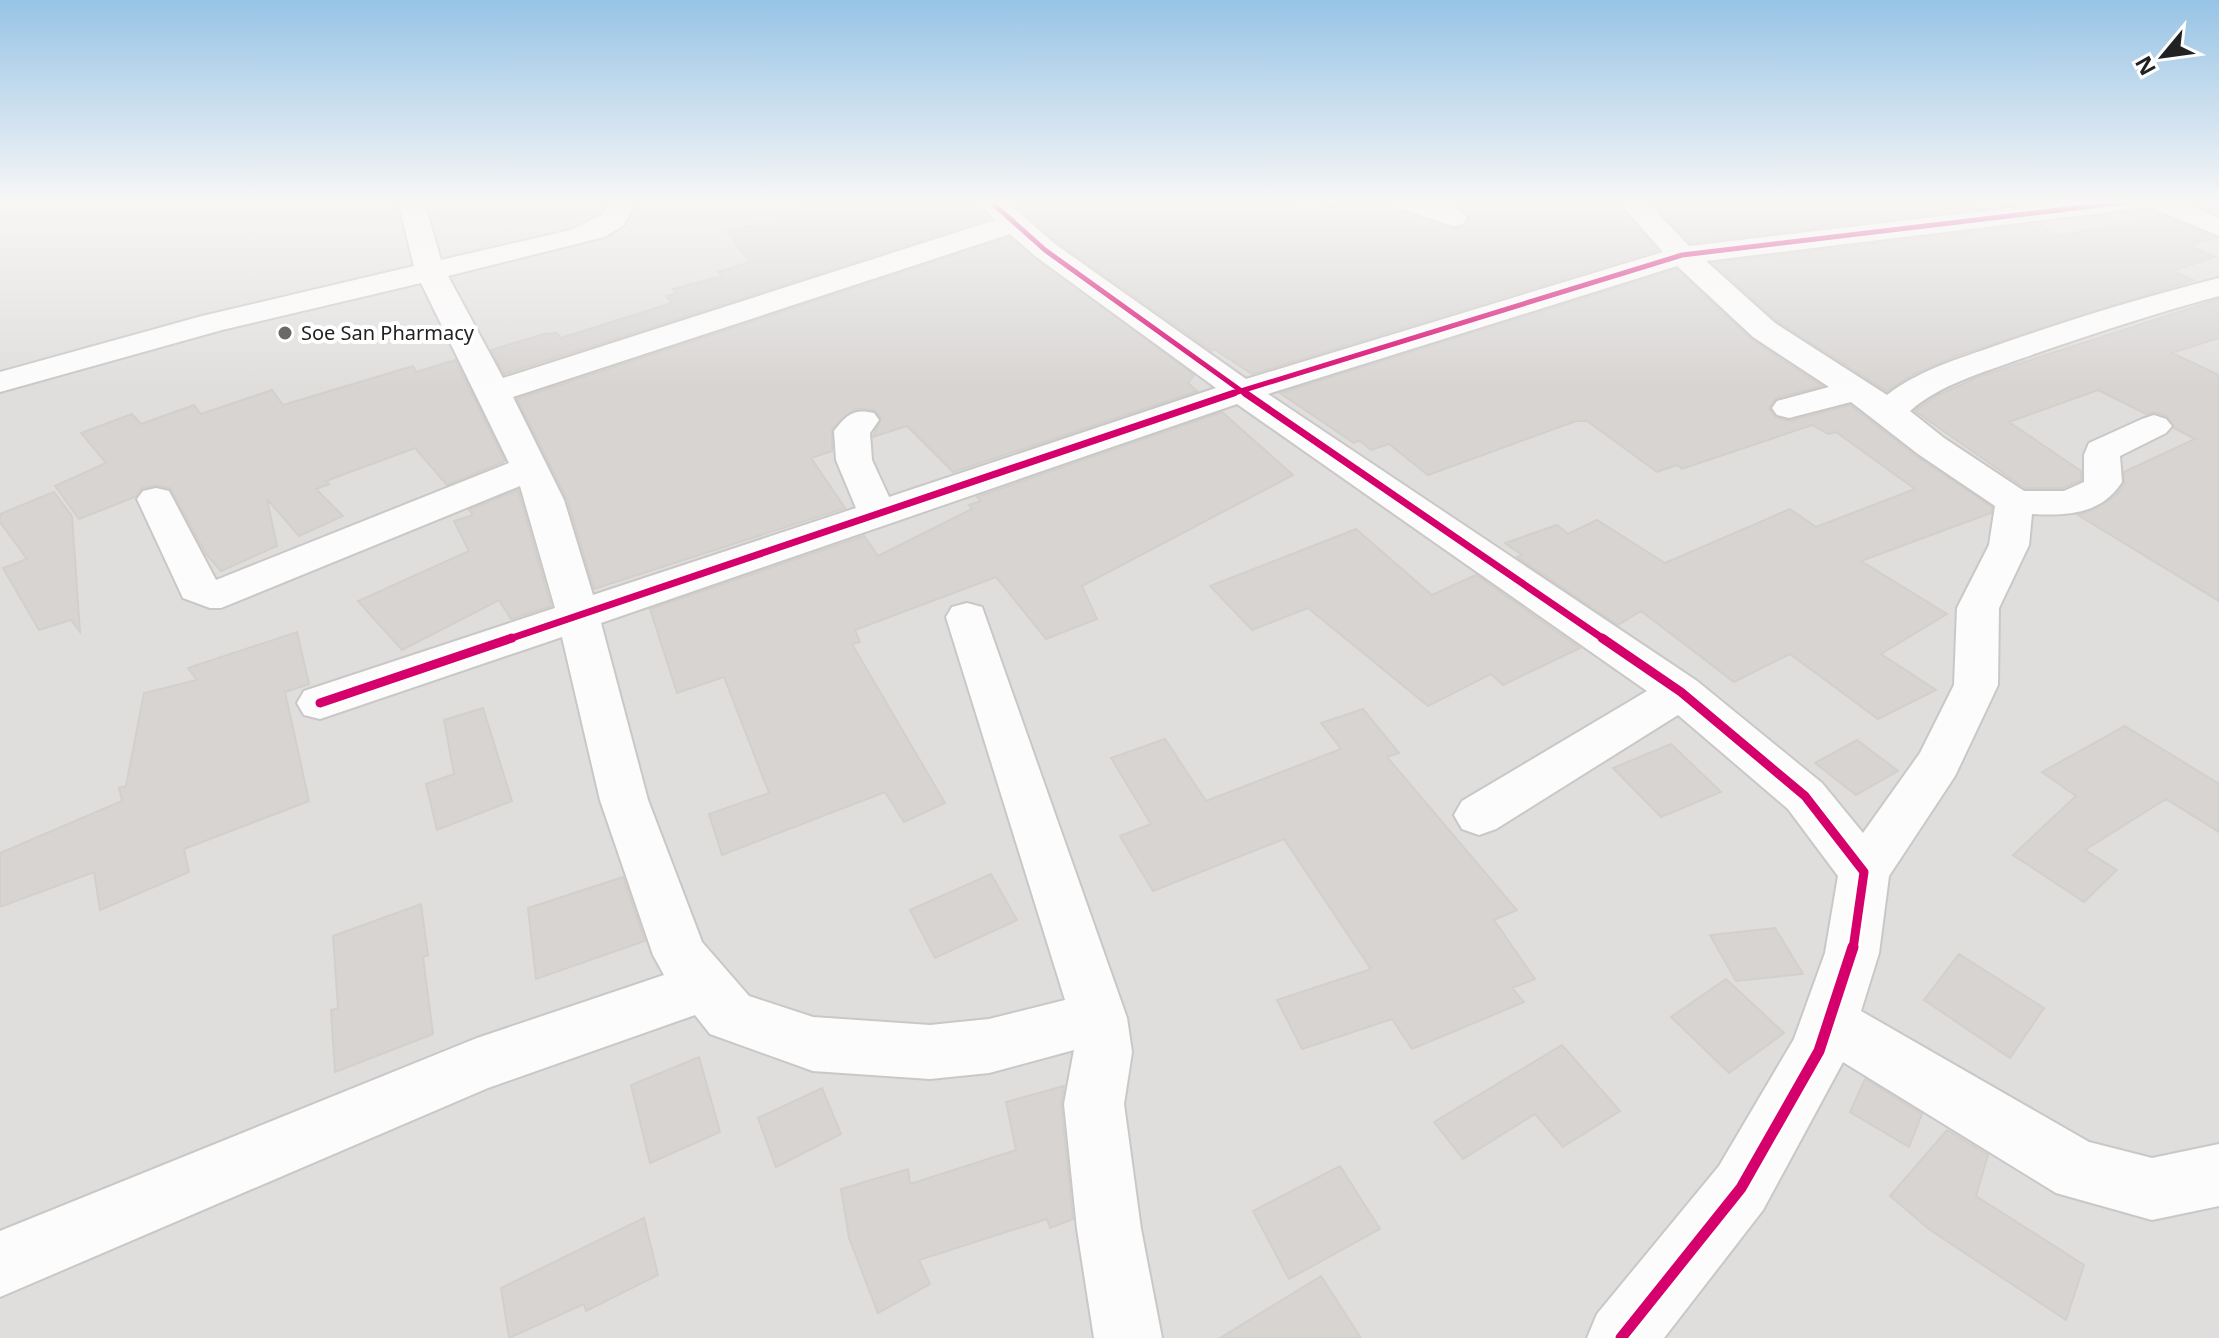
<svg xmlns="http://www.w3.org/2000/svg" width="2219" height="1338" viewBox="0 0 2219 1338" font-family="'Noto Sans',sans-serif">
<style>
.residential{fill:#dfdedc}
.building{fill:#d7d4d2;stroke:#d3d0cc;stroke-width:2}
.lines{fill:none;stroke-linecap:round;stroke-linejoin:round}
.minor-casing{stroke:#c9c8c7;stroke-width:4}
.minor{fill:#fdfcfc;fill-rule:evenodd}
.cycleway-far3-casing{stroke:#fff;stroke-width:8}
.cycleway-far2-casing{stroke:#fff;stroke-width:11}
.cycleway-far1-casing{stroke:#fff;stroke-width:14}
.cycleway-casing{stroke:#fff;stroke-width:16}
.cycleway-far3{stroke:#d6006c;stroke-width:5}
.cycleway-far2{stroke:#d6006c;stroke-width:7}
.cycleway-far1{stroke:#d6006c;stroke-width:9}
.cycleway{stroke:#d6006c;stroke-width:11}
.poi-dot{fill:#6a6968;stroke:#fff;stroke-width:3}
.labels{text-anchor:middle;stroke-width:8;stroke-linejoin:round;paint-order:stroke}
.far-poi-label{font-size:20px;fill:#222;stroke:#fff;text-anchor:start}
</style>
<rect width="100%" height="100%" fill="#f0eeeb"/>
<path class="residential" d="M0,201H2219V1338H0Z"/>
<path class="building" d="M798,201H974L990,219L504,374L491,350L544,334L557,333L561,338L672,303L666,296L677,293L673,289L722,276L718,272L750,262L727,231L810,213Z
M1010,201H1285L1305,212L1351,201H1389L1394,210L1454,229L1466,226L1470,218L1462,209L1444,201H1615L1658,250L1252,374L1214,349L1212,351L1057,242Z
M1650,201H1965L1980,208L1690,243Z
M2162,215L2215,238L2189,246L2215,257L2173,271L2193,280L1958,355L1913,375L1887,391L1777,321L1713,263L2037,224L2060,236Z
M1009,237L1194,375L1188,383L1197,391L953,472L907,426L873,437L881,418L875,410L855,409L832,429V451L811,458L845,508L594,589L567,499L517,399Z
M1676,269L1751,339L1822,386L1776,398L1769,408L1775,417L1790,421L1850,405L1916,456L1992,507L1991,513L1861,561L1947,614L1881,654L1936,690L1878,719L1790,654L1734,682L1641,611L1618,625L1517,557L1522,555L1505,543L1557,525L1568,534L1597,520L1665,563L1790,509L1816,527L1915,489L1836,432L1828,434L1812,425L1682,469L1677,465L1657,472L1587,421H1576L1428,475L1389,444L1371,450L1359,440L1354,443L1280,393Z
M2219,299V338L2172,353L2219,375V601L2078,515L2095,509L2116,495L2124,484V472L2195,439L2174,428L2167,416L2155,412L2146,414L2098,390L2009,422L2081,471V480L2063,488H2025L1915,411L1936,396L1978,377Z
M455,360L505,461L447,485L415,448L326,481L329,484L316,489L343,516L299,536L267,499L277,546L221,571L206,554L170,488L157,485L142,488L135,497L79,519L55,486L106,463L81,433L132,414L141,424L194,405L201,414L272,390L283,405L413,366L416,372Z
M1222,412L1293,475L1082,586L1097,619L1046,639L996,577L855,630L860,642L852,644L945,803L904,822L885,792L722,855L709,814L769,793L724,677L677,693L650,609L864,536L878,556L972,509L969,505L981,501L977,497Z
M518,490L551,606L511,619L499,600L402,650L358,601L469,551L454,521L473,515L469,510Z
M54,492L72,516L80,632L71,620L39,630L3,568L27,559L0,522V514Z
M1356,529L1432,595L1476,575L1580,648L1503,685L1491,674L1428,706L1308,608L1252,630L1210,586Z
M297,632L309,684L285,692L309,801L184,849L189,872L100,910L94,872L0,907V853L122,801L119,788L126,786L144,693L197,680L188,668Z
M483,708L512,801L437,830L426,784L454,774L444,720Z
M1363,709L1399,753L1387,757L1517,910L1494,920L1535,979L1512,988L1524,1002L1412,1049L1392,1019L1302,1049L1277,1000L1371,969L1284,839L1153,891L1120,836L1151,824L1111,758L1165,739L1206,801L1341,749L1321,723Z
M2125,726L2219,784V832L2166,799L2085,850L2117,870L2084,902L2013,855L2076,796L2042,772Z
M1857,740L1898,771L1856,795L1815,763Z
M1671,744L1721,792L1661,817L1613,768Z
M991,874L1017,920L935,958L910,910Z
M623,877L645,941L536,979L528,908Z
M421,904L428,955L423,957L433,1034L335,1072L331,1010L338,1008L333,936Z
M1775,928L1803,974L1736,981L1710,935Z
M1959,954L2044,1008L2010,1058L1924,1000Z
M1726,979L1784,1033L1729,1073L1671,1017Z
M1562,1045L1620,1111L1563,1147L1535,1114L1463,1159L1434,1122Z
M699,1057L720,1132L650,1163L631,1085Z
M1865,1079L1922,1114L1909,1147L1850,1112Z
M1064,1086L1061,1104L1073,1219L1050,1228L1047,1219L919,1260L930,1284L878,1313L849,1238L841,1189L908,1169L910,1184L1016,1150L1006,1102Z
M822,1088L841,1134L776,1167L758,1118Z
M1947,1130L1988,1155L1976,1196L2084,1265L2066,1320L1930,1230L1890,1196Z
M1340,1166L1380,1229L1289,1279L1253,1211Z
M644,1218L658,1275L586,1311L584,1304L509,1338L501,1288Z
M1321,1276L1361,1338H1220Z"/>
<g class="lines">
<g class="minor-casing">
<path id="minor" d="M398,201H424L441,260L571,230L603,214L610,201H636L623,226L604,237L448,276L503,378L995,220L977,201H1006L1055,244L1246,379L1663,252L1618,201H1646L1689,246L2068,201H2182L2219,218V236L2150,207L2147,202L2134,209L1706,261L1775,323L1887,395C1922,368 1965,357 2006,342C2076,318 2147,296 2219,278V296C2152,314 2086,336 2020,359C1982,373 1941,384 1910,411L1944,438L2024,491H2064L2084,482V455L2089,443L2142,419L2154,415L2166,419L2172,426L2166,433L2120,456L2122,482C2102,514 2067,516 2032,514L2029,545L1999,608L1998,685L1955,776L1889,876L1879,953L1861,1011L2089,1142L2152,1158L2219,1144V1206L2152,1220L2056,1193L1843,1062L1763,1210L1664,1338H1587L1597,1314L1719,1166L1794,1039L1825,953L1838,876L1788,809L1678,715L1496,829L1479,835L1462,829L1454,815L1462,801L1647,691L1237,404L601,623L648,800L702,942L749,996L813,1017L930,1025L989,1019L1065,1000L946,617L952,607L967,603L982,607L1127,1018L1132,1052L1124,1104L1141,1229L1162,1338H1094L1077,1229L1064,1104L1074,1050L989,1073L930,1079L813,1071L710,1034L695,1015L488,1088L0,1297V1231L477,1038L664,975L653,955L600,800L562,637L320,719L304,715L297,703L304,691L555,608L520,486L221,608H210L183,598L137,499L143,491L156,488L169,491L216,580L509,463L421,283L222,330L0,392V372L202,316L414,266ZM1010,234L1035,256L1216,388L889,497L872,460L870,433L879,420L874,413C854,408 846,415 834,431L836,460L856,508L593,595L564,500L513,397ZM1677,266L1753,337L1829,387L1777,401L1772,408L1777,415L1789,418L1851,402L1918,454L1995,506L1989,545L1957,608L1954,685L1920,753L1863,833L1822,783L1697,681L1268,394Z
M1392,201C1414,201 1452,197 1467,218L1463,224L1453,226L1395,207Z"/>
</g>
<use href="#minor" class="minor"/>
<g class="cycleway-far3-casing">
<path id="cycleway-far3" d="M990,201L1045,250L1247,395
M1228,395L1682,255L2134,201"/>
</g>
<g class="cycleway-far2-casing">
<path id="cycleway-far2" d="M1245,393L1605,640
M506,640L1234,393"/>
</g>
<g class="cycleway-far1-casing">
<path id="cycleway-far1" d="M1602,638L1681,692L1805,796L1864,872L1853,949
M320,703L512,638"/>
</g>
<g class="cycleway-casing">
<path id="cycleway" d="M1621,1338L1741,1188L1819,1051L1853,947"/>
</g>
<use href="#cycleway-far3" class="cycleway-far3"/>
<use href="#cycleway-far2" class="cycleway-far2"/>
<use href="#cycleway-far1" class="cycleway-far1"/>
<use href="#cycleway" class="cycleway"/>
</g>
<linearGradient id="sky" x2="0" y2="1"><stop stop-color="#97c4e6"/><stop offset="0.52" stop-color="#f8f7f6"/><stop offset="1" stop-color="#f8f7f6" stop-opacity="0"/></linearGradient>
<rect width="2219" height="388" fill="url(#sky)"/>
<circle class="poi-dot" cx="285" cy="333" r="8"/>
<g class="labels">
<g class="far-poi-label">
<text x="301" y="340">Soe San Pharmacy</text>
</g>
</g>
<g transform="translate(2163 56) rotate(241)" stroke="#ffffff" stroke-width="6" paint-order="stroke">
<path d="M0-6L14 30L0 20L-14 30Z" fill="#222222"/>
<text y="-12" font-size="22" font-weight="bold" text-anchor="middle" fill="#222222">N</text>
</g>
</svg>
